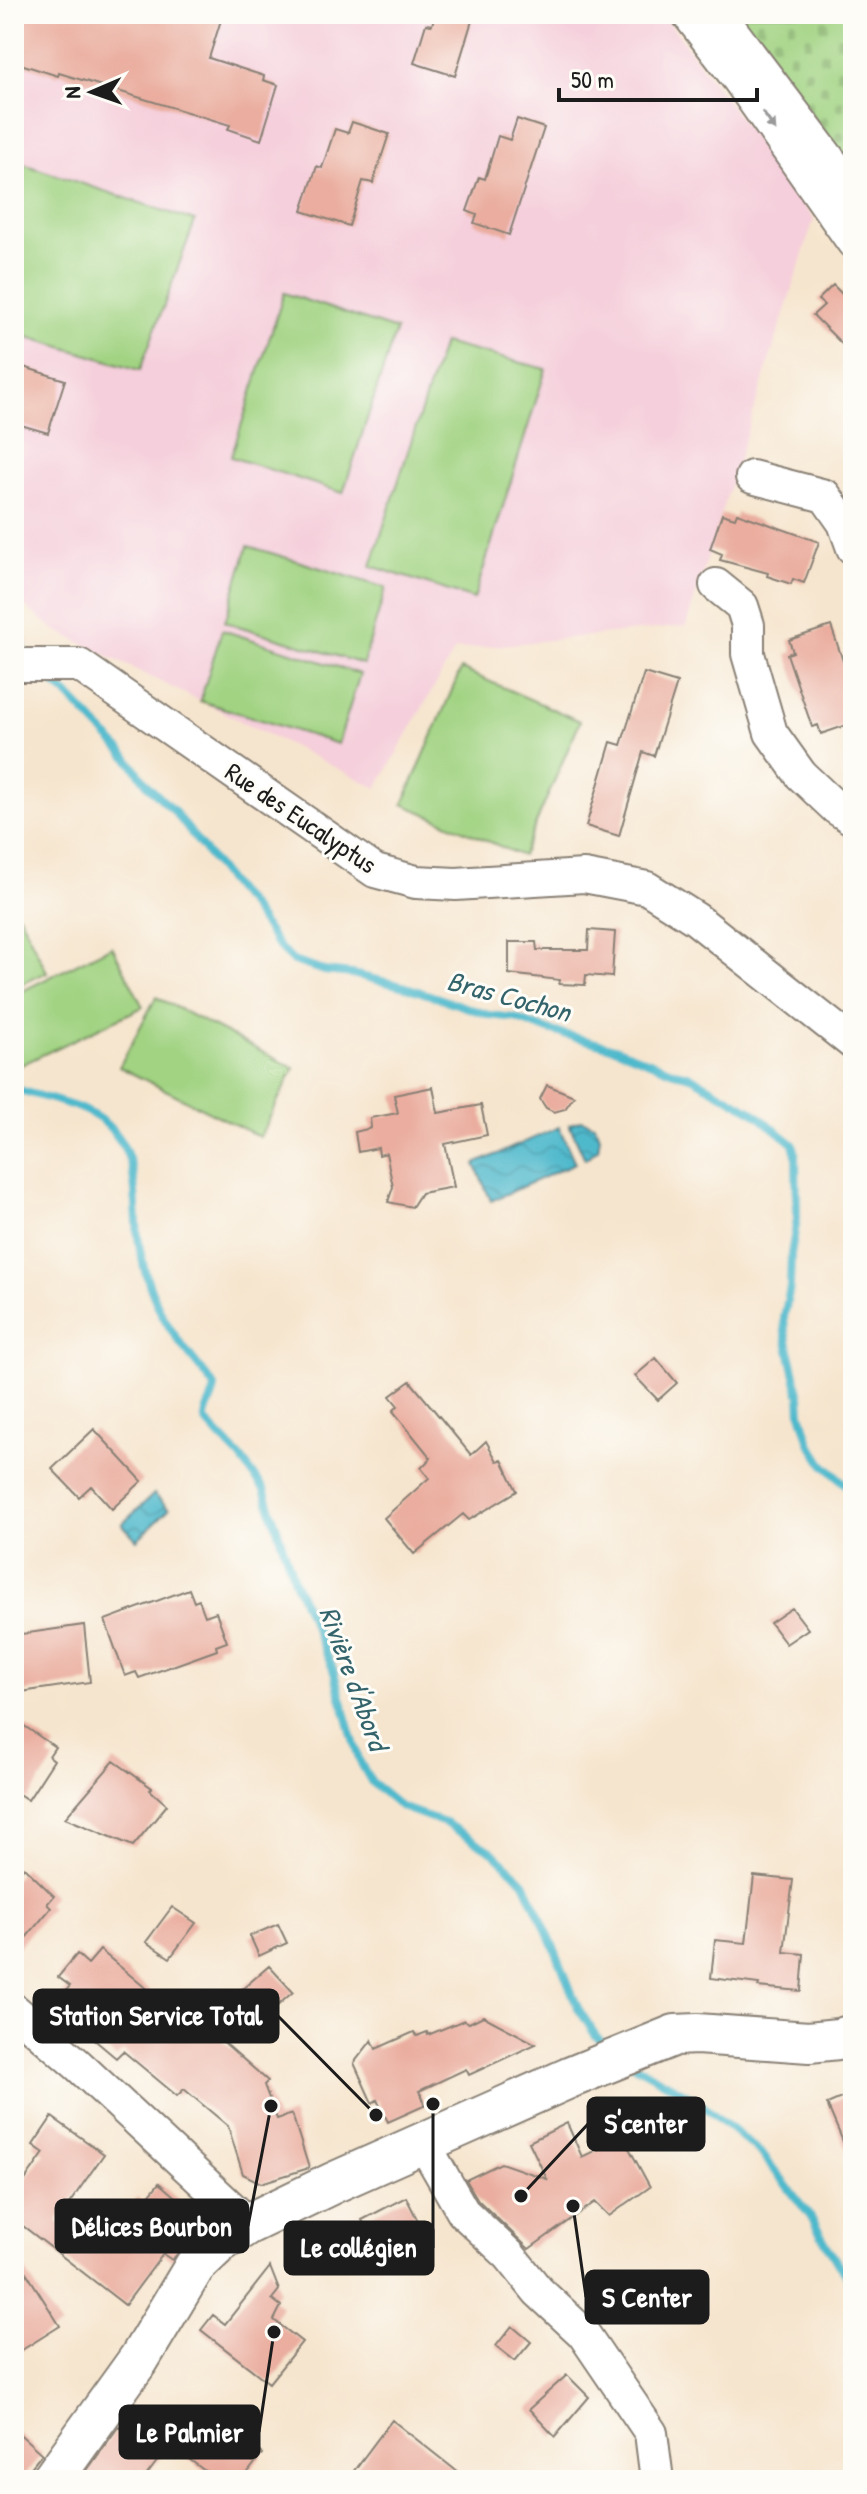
<svg xmlns="http://www.w3.org/2000/svg" width="867" height="2494" viewBox="0 0 867 2494" font-family="'Patrick Hand',sans-serif">
<style>
.built{fill:#f5cfdb}
.grass{fill:#a1d382;stroke:#5e784f;stroke-width:2}
.cemetery{fill:url(#cemetery-stones);stroke:#5e784f;stroke-width:2}
.water{fill:url(#water-waves);stroke:#366a74;stroke-width:2}
.lines{fill:none;stroke-linecap:round;stroke-linejoin:round}
.stream{stroke:#4fb9cc;stroke-width:8}
.building{fill:#eaad9f}
.minor-casing{stroke:#898075;stroke-width:36}
.major-casing{stroke:#898075;stroke-width:44}
.minor{stroke:#fff;stroke-width:32}
.major{stroke:#fff;stroke-width:40}
.oneway{fill:#999}
.labels{text-anchor:middle;stroke-width:6;stroke-linejoin:round;paint-order:stroke}
.street-label{font-size:26px;fill:#1c1c1c;stroke:#fdfcf7}
.water-label{font-size:28px;font-style:italic;fill:#33636b;stroke:#fdfcf7}
.leader{fill:none;stroke:#1c1c1c;stroke-width:3}
.callout-dot{fill:#1c1c1c;stroke:#fdfcf7;stroke-width:3}
.callout{fill:#1c1c1c;stroke:#1c1c1c;stroke-width:3}
.callout-label{font-size:28px;text-anchor:middle;font-weight:bold;fill:#fff}
</style>
<defs>
<pattern id="cemetery-stones" width="16" height="16" patternUnits="userSpaceOnUse" patternTransform="scale(2)"><rect width="16" height="16" fill="#a1d382"/><path d="M2 7V4a2 2 0 0 1 4 0v3zM10 15v-3a2 2 0 0 1 4 0v3z" fill="#8ab570"/></pattern>
<pattern id="water-waves" width="16" height="10" patternUnits="userSpaceOnUse" patternTransform="scale(2)"><rect width="16" height="10" fill="#4fb9cc"/><path d="M0 5q4-4 8 0t8 0" fill="none" stroke="#449eaf"/></pattern>
</defs>
<rect width="100%" height="100%" fill="#fdfcf7"/>
<filter id="ink" filterUnits="userSpaceOnUse"><feTurbulence type="fractalNoise" baseFrequency=".0125" numOctaves="2"/><feDisplacementMap in="SourceGraphic" scale="16" xChannelSelector="R" yChannelSelector="G"/><feConvolveMatrix kernelMatrix="1 2 1 2 8 2 1 2 1" color-interpolation-filters="sRGB"/></filter>
<filter id="wash" filterUnits="userSpaceOnUse"><feTurbulence type="fractalNoise" baseFrequency=".006" numOctaves="4" result="noise"/><feDisplacementMap in="SourceGraphic" scale="32" xChannelSelector="R" yChannelSelector="G"/><feGaussianBlur stdDeviation="1.8" result="paint"/><feColorMatrix in="noise" values="0 0 0 0 0 0 0 0 0 0 0 0 0 0 0 0 0 1.4 0 .05"/><feComposite in="paint" operator="in"/></filter>
<g filter="url(#wash)">
<rect width="100%" height="100%" fill="#f6e5ce"/>
<path class="built" d="M14,14H663L814,219L686,626L455,650L377,788L55,630L14,598Z"/>
<path class="grass" d="M14,161L195,221L140,370L14,333Z
M284,293L396,330L343,493L231,457Z
M443,343L546,369L474,599L371,566Z
M248,546L386,588L363,664L225,622Z
M222,630L360,674L338,744L200,701Z
M461,669L580,721L522,856L403,804Z
M19,915L47,972L14,988V917Z
M112,946L143,1007L15,1068L14,995Z
M156,997L294,1068L260,1137L119,1067Z"/>
<path class="cemetery" d="M738,14H853V170Z"/>
<path class="water" d="M582,1120L594,1125L600,1136L598,1149L585,1159L569,1124Z
M559,1127L575,1163L491,1201L475,1164Z
M154,1494L169,1509L137,1540L122,1524Z"/>
<g class="lines">
<path class="stream" d="M14,596L25,658
M44,675L70,697L127,757L149,787L174,811L237,892L248,903L279,947L293,961L324,971L352,974L406,987L489,1015L515,1018L541,1028L615,1048L674,1072L688,1075L752,1111L793,1144L796,1154L797,1219L791,1254L790,1287L784,1317L785,1332L800,1397L801,1413L810,1443L823,1464L853,1491
M14,1088C43,1099 81,1103 105,1123C140,1154 134,1194 138,1237C141,1258 147,1282 156,1302C170,1335 194,1359 215,1387C214,1401 204,1408 205,1421L240,1457L264,1489L295,1583L333,1669L359,1760L372,1783L401,1807L445,1823L493,1852L524,1882L554,1947L578,2008L596,2036L610,2048
M634,2065L695,2099L762,2154L810,2216L838,2264L853,2283"/>
</g>
<g id="blocks">
<path class="building" d="M14,14H201L221,20L209,58L264,76L263,80L278,85L261,140L228,129L230,125L59,73L58,76L14,62Z
M435,14H474L455,76L414,63L426,24L432,25Z
M517,119L544,128L509,235L474,223L477,215L467,211L479,177L485,179L498,136L510,140Z
M352,122L389,134L373,183L363,181L349,226L302,211L317,166L322,168L335,129L348,133Z
M833,285L853,305V355L813,315L824,305L818,300Z
M14,364L65,380L48,433L14,423Z
M737,513L819,542L804,583L793,579L791,584L767,576L768,573L720,560L722,554L710,549L722,514L735,518Z
M831,626L853,690V723L821,734L818,725L812,727L787,654L793,652L789,640Z
M644,673L677,683L654,756L643,752L619,836L586,826L611,742L621,745Z
M589,930L615,932L612,977L586,975L585,985L559,984L560,980L509,974V942H536L537,950H588Z
M547,1085L574,1096L565,1109L554,1112L546,1108L540,1099Z
M433,1087L438,1113L481,1105L487,1135L445,1144L454,1187L421,1193L412,1207L388,1202L393,1187L386,1153L379,1155L378,1148L358,1152L355,1132L371,1128L370,1118L398,1113L394,1095Z
M656,1358L677,1383L658,1400L635,1376Z
M410,1381L471,1455L486,1441L497,1461L502,1460L517,1491L469,1520L463,1514L414,1554L384,1518L429,1478L421,1468L431,1458L393,1411L398,1406L390,1396Z
M94,1429L142,1481L112,1509L91,1486L79,1497L52,1469Z
M189,1589L194,1602L199,1600L205,1616L216,1612L227,1642L216,1646L217,1650L139,1678L136,1672L125,1676L105,1620Z
M792,1608L808,1629L786,1644L770,1623Z
M84,1625L90,1682L14,1693V1635Z
M14,1719L55,1747L49,1756L54,1760L28,1800L14,1791Z
M114,1761L152,1788L150,1790L167,1805L133,1846L65,1818Z
M24,1867L54,1896L47,1904L51,1908L14,1952V1880Z
M754,1876L793,1880L784,1952L804,1954L801,1991L758,1987L759,1984L711,1978L715,1940L746,1943Z
M172,1907L196,1923L170,1958L146,1942Z
M278,1924L287,1943L259,1956L250,1936Z
M100,1950L196,2030L202,2023L268,2081L264,2085L277,2119L292,2114L309,2168L261,2183L243,2174L228,2126L184,2089L177,2096L123,2051L116,2058L66,2016L72,2008L60,1998L70,1986L58,1977L77,1954L88,1964Z
M269,1966L293,1992L256,2025L233,1997Z
M483,2016L536,2044L469,2075L466,2069L419,2091L426,2105L388,2122L377,2100L372,2103L354,2063L372,2040L376,2049L414,2032L417,2036L427,2032L428,2035L464,2020L469,2023Z
M853,2093V2165L827,2104Z
M52,2117L104,2154L57,2221L92,2248L112,2221L117,2225L137,2198L143,2203L159,2183L205,2223L172,2260L163,2254L125,2305L14,2219V2196L44,2153L33,2145Z
M567,2123L582,2157L623,2137L650,2187L609,2216L595,2202L529,2249L478,2200L466,2180L501,2163L547,2179L529,2142Z
M406,2197L424,2233L380,2256L362,2220Z
M14,2253L60,2326L14,2355Z
M270,2267L279,2290L272,2299L281,2306L274,2320L302,2342L269,2383L201,2330L213,2315L225,2324Z
M512,2326L531,2342L515,2361L496,2346Z
M567,2375L589,2397L555,2437L529,2409Z
M392,2420L468,2480H347Z
M226,2425L262,2454L242,2480H217L185,2456L203,2434L215,2439Z
M119,2426L161,2456L143,2480H80Z
M14,2429L42,2454L21,2480H14Z"/>
</g>
</g>
<g filter="url(#ink)">
<use href="#blocks" fill-opacity="0" stroke="#898075" stroke-width="2"/>
<g class="lines">
<g class="minor-casing">
<path id="minor" d="M688,14L739,80L853,242
M719,14L853,191
M752,477L825,496L844,523L853,548
M716,585L742,606L748,625V654L771,733L801,775L836,808L853,819
M14,665H79L375,871L416,882L456,884L584,876L647,888L696,919L853,1043
M14,2010L78,2065L239,2215L246,2225
M424,2144L463,2212L509,2255L538,2291L583,2333L651,2433L657,2480"/>
</g>
<g class="major-casing">
<path id="major" d="M52,2480L139,2359L195,2266L219,2243L246,2225L333,2183L569,2078L675,2035L697,2034L809,2042L838,2039L853,2035"/>
</g>
<use href="#minor" class="minor"/>
<use href="#major" class="major"/>
</g>
<defs><path id="oneway-solid" d="M-6-.8H1V-3.2L6.5 0L1 3.2V.8H-6Z" transform="scale(2)"/></defs>
<use class="oneway" href="#oneway-solid" transform="translate(769 121) rotate(55)"/>
</g>
<g class="labels">
<g class="street-label">
<text transform="translate(301 818) rotate(34)" y="9">Rue des Eucalyptus</text>
</g>
<g class="water-label">
<text transform="translate(509 996) rotate(15)" y="10">Bras Cochon</text>
<text transform="translate(354 1678) rotate(70)" y="10">Rivière d'Abord</text>
</g>
</g>
<path class="leader" d="M376 2115L278 2016M521 2196L588 2124M271 2106L248 2226M433 2104L433 2248M573 2206L586 2297M274 2332L259 2432"/>
<g class="callout-dot">
<circle cx="376" cy="2115" r="8"/>
<circle cx="521" cy="2196" r="8"/>
<circle cx="271" cy="2106" r="8"/>
<circle cx="433" cy="2104" r="8"/>
<circle cx="573" cy="2206" r="8"/>
<circle cx="274" cy="2332" r="8"/>
</g>
<g class="callout">
<rect x="34" y="1990" width="244" height="52" rx="8"/>
<rect x="588" y="2098" width="116" height="52" rx="8"/>
<rect x="56" y="2200" width="192" height="52" rx="8"/>
<rect x="285" y="2222" width="148" height="52" rx="8"/>
<rect x="586" y="2271" width="122" height="52" rx="8"/>
<rect x="120" y="2406" width="139" height="52" rx="8"/>
</g>
<g class="callout-label">
<text x="156" y="2025">Station Service Total</text>
<text x="646" y="2133">S'center</text>
<text x="152" y="2236">Délices Bourbon</text>
<text x="359" y="2257">Le collégien</text>
<text x="647" y="2307">S Center</text>
<text x="190" y="2442">Le Palmier</text>
</g>
<rect width="867" height="2494" fill="none" stroke="#fdfcf7" stroke-width="48"/>
<g transform="translate(92 92) rotate(268)" stroke="#fdfcf7" stroke-width="6" paint-order="stroke">
<path d="M0-6L14 30L0 20L-14 30Z" fill="#1c1c1c"/>
<text y="-12" font-size="22" font-weight="bold" text-anchor="middle" fill="#1c1c1c">N</text>
</g>
<path d="M559 88v12h198v-12" fill="none" stroke="#1c1c1c" stroke-width="4"/>
<text x="571" y="88" font-size="24" fill="#1c1c1c" stroke="#fdfcf7" stroke-width="6" paint-order="stroke">50 m</text>
</svg>
